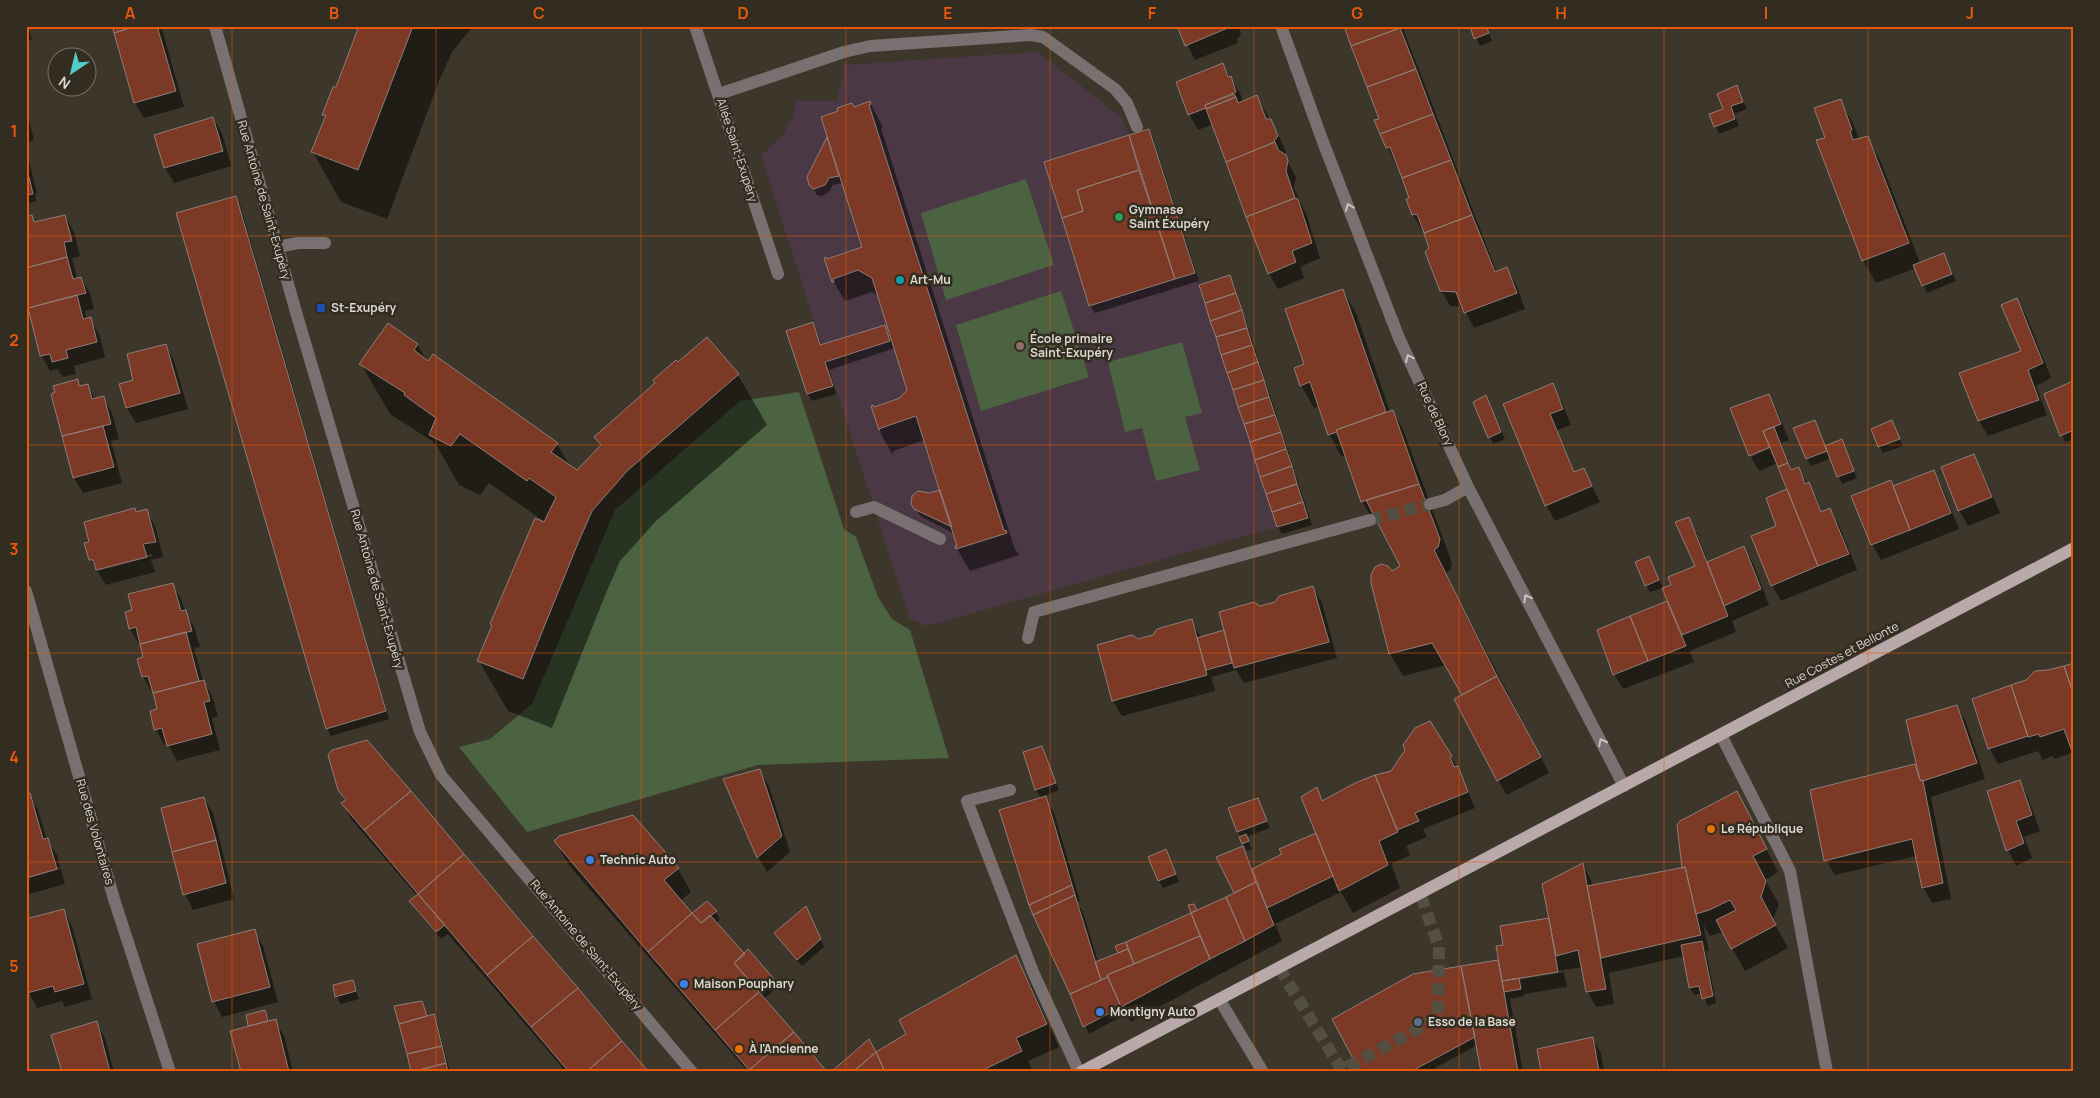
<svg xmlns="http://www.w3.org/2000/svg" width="2100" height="1098" viewBox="0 0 2100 1098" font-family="Manrope,sans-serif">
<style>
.education{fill:#4a3944}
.green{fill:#4b6340}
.shadow{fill:#0007;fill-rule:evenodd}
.building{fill:#7c3a26;stroke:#8f7d78}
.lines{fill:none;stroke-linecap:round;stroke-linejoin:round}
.minor-tunnel{stroke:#544f43;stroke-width:12;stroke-dasharray:12 6;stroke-linecap:butt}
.minor{stroke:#797171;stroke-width:12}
.major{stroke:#baa9aa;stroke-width:12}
.oneway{stroke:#c7c3bd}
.grid{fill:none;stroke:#e8590c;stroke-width:1;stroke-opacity:0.55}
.leisure-dot{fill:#2e9e5b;stroke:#322d20;stroke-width:2}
.culture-dot{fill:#0f9aa8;stroke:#322d20;stroke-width:2}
.transit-dot{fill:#1a4fb4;stroke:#322d20;stroke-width:2}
.education-dot{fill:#8d6e63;stroke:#322d20;stroke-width:2}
.food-dot{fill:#e8710a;stroke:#322d20;stroke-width:2}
.shop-dot{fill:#3f7fe0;stroke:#322d20;stroke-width:2}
.service-dot{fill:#5c6f8a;stroke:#322d20;stroke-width:2}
.labels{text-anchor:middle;stroke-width:5;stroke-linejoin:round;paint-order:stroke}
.street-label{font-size:12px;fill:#dbd8d0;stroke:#322d20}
.poi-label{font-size:12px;font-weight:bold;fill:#dbd8d0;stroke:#322d20;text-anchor:start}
.neatline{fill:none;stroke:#e8590c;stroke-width:2}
.grid-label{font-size:16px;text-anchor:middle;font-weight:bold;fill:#e8590c}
</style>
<rect width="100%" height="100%" fill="#3c372a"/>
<path class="education" d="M1038,52L1122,118L1129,135L1149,129L1277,527L927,626L910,619L761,156L783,135L793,116L795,101H837L843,77V65Z"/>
<path class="green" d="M1026,179L1054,265L946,300L921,213Z
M1061,291L1089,377L981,411L956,325Z
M1182,342L1202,413L1185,417L1200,470L1156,481L1142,428L1125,432L1108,362Z
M799,392L844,529L856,537L878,597L892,619L910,630L949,758L758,765L527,832L459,747L490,739L532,704L615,510L740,401Z"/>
<path class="shadow" d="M26,26H28L32,40L26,41Z
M113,26H161L184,107L144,118L135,103Z
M361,26H473L452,52L439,81L387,219L341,202L313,152L326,118L324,115L337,89Z
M1178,26H1238L1241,34L1237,40L1238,43L1195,60Z
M1345,26H1402L1497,273L1507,269L1516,284L1525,309L1474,328L1463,307L1450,306L1441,290L1431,248L1424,230H1422L1413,215L1407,200L1411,198L1376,121L1380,120Z
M1471,26H1486L1492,41L1480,46Z
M1222,65L1240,93L1243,102L1257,97L1279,136L1286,152L1284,155L1296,177L1294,188L1307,216L1320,258L1300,267L1304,278L1278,289L1269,274L1213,124L1198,130L1189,114Z
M1737,87L1747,109L1734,114L1739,126L1719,134L1711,115L1725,109Z
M1840,101L1853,123L1859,139L1867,137L1880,160L1920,263L1944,254L1956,281L1927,293L1916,268L1876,283L1863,260Z
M870,103L883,127L881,128L1014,547L1019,555L970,571L957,549L959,546L955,534L920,516L916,508L929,494L941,490L925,440L893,451V455L881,434L873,409L900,399L909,390L895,348L829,370L836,394L812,401L808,394L812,324L821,346L884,326L891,337L879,296L872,292L845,301L832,279L827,260L863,248L843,183L833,185L829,192L822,196L817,195L813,187L827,140L830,145L854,108Z
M26,108L34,140L26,142Z
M213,118L222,133L231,166L174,183L165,168L155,136Z
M1149,130L1153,138L1199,281L1095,313L1090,306L1046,163Z
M26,149L37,193L35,194L36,201L26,204Z
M235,197L240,205L389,719L331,736L327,728Z
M65,216L74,232L80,256L72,258L77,279L81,278L90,293L94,309L85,311L87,320L90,319L99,334L105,357L74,366L76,374L63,377L58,369L50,371L42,356L26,296L32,217L36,223Z
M1230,277L1234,284L1312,525L1282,534L1278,527Z
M1343,290L1356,313L1390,412H1393L1402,427L1452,563L1450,570L1446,573L1549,773L1507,795L1498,780L1463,696L1446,665L1403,676L1390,654L1372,583L1402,567L1375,515L1371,517L1362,501L1346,455L1342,457L1329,434L1319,406L1314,408L1301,385L1306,365Z
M2017,300L2026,315L2051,378L2036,386L2047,415L1988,436L1979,421L1961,374L2023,352Z
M707,338L738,375L767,425L656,521L620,561L606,593L552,728L508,711L479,661L545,522L489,483L480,495L459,485L438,448L432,441L390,414L361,364L417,344L427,361L557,444L570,466L577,471L601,447L595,437Z
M165,345L174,361L188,409L136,423L127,408L121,385L135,381Z
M77,381L80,387L87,385L96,400L103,398L112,413L119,439L111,441L122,483L83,493L74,478L52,394Z
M2074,382V439L2065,442L2046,394Z
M1552,385L1561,400L1571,425L1557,430L1575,473L1584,469L1600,502L1555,521L1546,505L1504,405Z
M1768,395L1777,411L1789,440L1781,443L1792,471L1798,469L1817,499L1822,513L1830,510L1839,525L1857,570L1781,601L1772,585L1753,537L1777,527L1789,490L1778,463L1759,471L1751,457L1771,448V446L1750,454Z
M1486,397L1505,439L1494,444L1489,437Z
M1892,422L1903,446L1883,453L1879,446Z
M1842,441L1857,478L1842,484L1831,458L1811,466L1807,459Z
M1973,456L1982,471L2000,513L1968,526L1959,510Z
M1933,471L1942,487L1959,529L1881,560L1872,544L1893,487Z
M146,511L155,526L163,557L151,560L155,572L106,585L90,560V542L136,513ZM152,554L153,556L98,571V568Z
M1688,519L1697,534L1708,562L1744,548L1753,563L1769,605L1732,621L1736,632L1690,651L1694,662L1623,689L1614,674L1599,631L1669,601L1673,585L1696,567Z
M1649,557L1663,588L1650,592L1646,585Z
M172,584L181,599L185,611L194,627L200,647L194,648L203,681L212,696L218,716L212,718L220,750L177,761L168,744L164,745L156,729L159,710L154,692H152L143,677L138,660L145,658L141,644H139L130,629L126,613L133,611Z
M1313,588L1322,603L1337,658L1244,683L1236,670L1211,677L1215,691L1122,716L1113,701L1098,646L1154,636L1191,621L1201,638L1223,632L1259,607Z
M2048,672L2074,752L2054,759L2052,756L2043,760L2038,751L1998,764L1990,749L1973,700Z
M1957,706L1966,722L1985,779L1931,797L1951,899L1932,903L1923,887L1916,856L1835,875L1826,860L1812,791L1917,765Z
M1430,722L1460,772L1475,808L1423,829L1427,837L1406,846L1410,855L1391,864L1400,888L1353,913L1341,892L1275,924L1282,941L1131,1022L1126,1014L1089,1034L1071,993L1041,798L1036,790L1025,753L1041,748L1059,790L1044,796L1054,813L1080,901L1078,902V904L1083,912L1098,962L1119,954L1125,943L1128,948L1127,942L1193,913L1190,906L1194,905L1197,911L1236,893L1242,848L1252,870L1283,855L1317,833L1316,789L1323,801L1392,772Z
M760,771L769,786L790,852L767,872L758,857L725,779Z
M2019,781L2028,797L2040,831L2024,837L2032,858L2016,866L2008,850Z
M339,790L647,1072H566L448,934L441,939L415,909L411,901L417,896L351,819L343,804L345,801Z
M29,795L38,810L47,840L57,855L60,867L26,876Z
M204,798L213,813L234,899L193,910L185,894Z
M1257,799L1270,828L1246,837L1252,849L1247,851L1238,831Z
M1749,815L1778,872L1765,880L1779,904L1773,920L1788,948L1745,971L1723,932L1710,936L1703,924L1709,951H1706L1716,1003L1708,1006L1702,993L1695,995L1690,988L1684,956L1609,973L1614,1004L1596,1007L1588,992L1583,967L1516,977L1519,980L1564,972L1567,987L1524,994V996L1510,999L1523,1072H1482L1477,1045L1428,1072H1361L1462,967L1499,961L1505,946L1549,919L1583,865L1591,880L1592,887L1684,869Z
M633,817L678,869L691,892L680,901L691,914L707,902L716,912L720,920L716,923L744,955L748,950L777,987L764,999L826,1072H748L568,864L555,841Z
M1166,851L1179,882L1163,888L1159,881Z
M61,869L65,884L26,895V879Z
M63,910L72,926L92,999L65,1007L62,1001L37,1008L26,986V921Z
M810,915L824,947L802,966L776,934Z
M254,930L263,946L278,1002L222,1017L214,1001Z
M1015,957L1028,979L1059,1047L1028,1061L1033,1072H833L876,1053L907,1034Z
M352,981L359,999L341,1004L336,996Z
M422,1002L428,1017L433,1016L437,1023L450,1072H412L396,1007Z
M265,1011L270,1022L275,1021L284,1036L293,1072H242L249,1026Z
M96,1023L105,1038L114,1072H63Z
M1592,1038L1601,1053L1604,1072H1543Z"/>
<path class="building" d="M112,26H136L114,33Z
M136,26H157L176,91L134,103L114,33Z
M359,26H413L358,170L311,152L326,115H322L333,87H336Z
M1177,26H1230V27L1185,46Z
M1344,26H1400V28L1351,46Z
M1470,26H1486L1489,33L1474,39Z
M1400,28L1416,69L1367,87L1351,46Z
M1223,63L1228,77L1231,76L1236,92L1205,105L1206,108L1188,115L1176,82Z
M1416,69L1433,114L1380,134L1374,120L1379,119L1367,87Z
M1737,85L1743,102L1731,106L1735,119L1714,127L1709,114L1723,109L1717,94Z
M1234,94L1236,97L1206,109L1205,105Z
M1257,95L1266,119H1271L1278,136L1274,141L1275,142L1226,162L1206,109L1236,97L1238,103Z
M1841,99L1852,130L1850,131L1853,140L1868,136L1909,243L1862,261L1816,140L1825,138L1814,108Z
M870,101L871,104L869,105L1004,531L1006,530L1007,533L956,549L955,546H957L916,416L881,428L879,430L871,406L873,405L874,407L900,398L907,390L872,278L858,270L833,279L834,282H832L824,258L826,257L827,259L862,247L821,117L838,111L837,108L852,103L854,107Z
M1433,114L1451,160L1402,178L1390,147L1386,148L1380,134Z
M213,117L223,151L164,168L154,135Z
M1149,129L1195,273L1175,279L1129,135Z
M1129,135L1139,170L1077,190L1083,211L1062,218L1044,162Z
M827,137L839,176L829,178L825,185L814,189L809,185L807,177Z
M1275,142L1278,150L1286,155L1288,160L1286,171L1295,198L1246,217L1226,162Z
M1451,160L1472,215L1424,233L1417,214L1412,215L1406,199L1409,198L1402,178Z
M1139,170L1175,279L1089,306L1062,218L1083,211L1077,190Z
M29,177L33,194L26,195V178Z
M236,196L386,711L326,729L176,213Z
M1295,198L1298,199L1312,243L1292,251L1296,262L1268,274L1246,217Z
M32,215L34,222L65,215L72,241L64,242L67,257L26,268V217Z
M1472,215L1495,272L1507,267L1517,293L1464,313L1456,292L1440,291L1425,252L1429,248L1424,233Z
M1944,253L1952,274L1922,286L1913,265Z
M67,257L73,279L81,277L86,293L28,308L26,300V268Z
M1230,275L1236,293L1205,303L1199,285Z
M1343,289L1386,412L1336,430L1337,432L1328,435L1310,382L1300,386L1294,368L1304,364L1285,309Z
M1236,293L1242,310L1210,321L1205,303Z
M77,295L83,319L91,317L97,342L66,350L68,358L52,362L50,354L40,356L28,308Z
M2017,298L2043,363L2028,370L2039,400L1978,421L1959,373L2021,351L2001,305Z
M1242,310L1247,328L1216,337L1210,321Z
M813,322L820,345L885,325L890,341L825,362L833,386L807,394L786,331Z
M388,323L418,344L414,350L428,361L433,354L558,443L551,452L577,470L601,445L594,437L655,383L653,380L676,360L678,362L707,337L739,374L627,471L592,511L578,543L523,679L477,661L492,625L490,624L535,518L544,522L556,497L529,478L527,481L460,434L451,446L429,435L436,418L404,395L405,393L359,364Z
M1247,328L1252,345L1221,355L1216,337Z
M166,344L180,393L126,408L119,384L133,380L127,354Z
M1252,345L1258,362L1227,373L1221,355Z
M1258,362L1264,380L1233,390L1227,373Z
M78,379L79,386L88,384L92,399L104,396L111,424L62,436L51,394L55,392L53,386Z
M1264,380L1269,397L1238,407L1233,390Z
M2073,381L2074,430L2060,436L2044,394Z
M1553,383L1563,409L1550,414L1574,472L1584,468L1592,486L1545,506L1503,404Z
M1769,394L1781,424L1763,431L1770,447L1749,456L1730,408Z
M1486,395L1501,432L1488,438L1473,402Z
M1269,397L1275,415L1244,424L1238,407Z
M1393,410L1419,484L1361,502L1336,430Z
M1275,415L1281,432L1250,442L1244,424Z
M1815,420L1827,451L1806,459L1793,428Z
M1892,420L1900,439L1878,447L1871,429Z
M103,426L114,467L73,478L62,436Z
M1774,427L1788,463L1778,467L1763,431Z
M1281,432L1286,449L1255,460L1250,442Z
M1842,439L1854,471L1837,477L1825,446Z
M1286,449L1292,466L1260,477L1255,460Z
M1974,454L1992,497L1958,511L1941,467Z
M1788,463L1791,470L1799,467L1805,484L1809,482L1821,512L1830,508L1849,554L1818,566L1778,467Z
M1292,466L1297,484L1266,494L1260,477Z
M1934,470L1951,513L1910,530L1893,486Z
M1891,480L1910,530L1871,545L1851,496Z
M1297,484L1303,502L1272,512L1266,494Z
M1419,484L1440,539L1438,547L1434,550L1497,676L1462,695L1432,643L1389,654L1371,583V575L1375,567L1381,564L1388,566L1392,571L1400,566L1366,500Z
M1787,489L1818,566L1771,586L1751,536L1776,526L1766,498Z
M940,490L952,527L914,509L911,504L912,496L918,491L929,493Z
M1303,502L1308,518L1277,527L1272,512Z
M135,508L136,512L147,509L156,542L143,544L147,557L96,570L93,560H89L84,543L89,542L84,522Z
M1689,517L1728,616L1682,635L1662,588L1671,585L1668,577L1695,566L1675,522Z
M1744,546L1761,589L1724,606L1707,562Z
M1649,556L1659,580L1645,586L1635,562Z
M173,583L181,611L186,610L192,631L140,644L136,627L129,629L125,612L132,610L128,594Z
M1313,586L1329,642L1234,668L1219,612L1254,602L1260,606L1275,602L1279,596Z
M1667,601L1686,646L1648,661L1630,616Z
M1630,616L1648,661L1613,675L1597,630Z
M1192,619L1207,675L1112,701L1097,645L1132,635L1138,639L1153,635L1157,629Z
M1224,630L1232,663L1206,670L1197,638Z
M186,632L199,681L153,693L148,676L142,677L137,659L143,657L140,644Z
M2074,663V696L2064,666Z
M2064,666L2074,696V757L2064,729L2040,737L2039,734L2028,737L2011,685L2026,680L2035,671L2048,670Z
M1497,676L1541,757L1497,781L1454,699Z
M204,680L210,701L204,702L212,734L167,746L162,728L154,730L150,711L157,709L153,693Z
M2011,685L2028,736L1988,749L1972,699Z
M1957,705L1977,763L1923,781L1920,780L1906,720Z
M1430,721L1452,756L1450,757L1454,767L1458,766L1468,792L1415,813L1419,821L1397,830L1375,775L1391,771L1405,750L1403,745L1415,728Z
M367,740L411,791L364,830L341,803L346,800L338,790L328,755L332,750Z
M1042,746L1056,783L1035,790L1023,752Z
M1915,764L1920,780L1923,781L1943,883L1922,888L1912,839L1824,861L1810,790Z
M760,769L782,836L757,858L723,779Z
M1375,775L1398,832L1379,841L1388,865L1339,891L1301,797L1317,787L1322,801L1355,783Z
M2020,780L2032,815L2016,821L2024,843L2006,851L1987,791Z
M411,791L464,854L418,894L364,830Z
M1737,791L1767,849L1753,856L1766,881L1761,897L1776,925L1731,949L1716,920L1736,910L1730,900L1709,910L1696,914L1685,867L1682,868L1677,825L1680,821Z
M30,793L43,839L48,838L57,869L26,878V794Z
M1046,796L1072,885L1029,905L999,810Z
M204,797L216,840L172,852L161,808Z
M1258,798L1267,821L1237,832L1228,808Z
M633,815L679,868L664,880L692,913L648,952L554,841L559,836Z
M1316,833L1333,876L1267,908L1252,869L1282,854L1279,849Z
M1246,834L1249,841L1242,844L1239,837Z
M216,840L226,883L183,895L172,852Z
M1243,846L1256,882L1234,893L1216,857Z
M1166,849L1176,874L1158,881L1148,857Z
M464,854L533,936L487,975L418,894Z
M1583,863L1606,989L1586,992L1578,950L1556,956L1542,884Z
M1685,867L1701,935L1601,958L1587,886Z
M1256,882L1274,925L1245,941L1226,897Z
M1072,885L1075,895L1033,915L1029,905Z
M418,894L445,925L436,932L409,901Z
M1075,895L1101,980L1070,994L1033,915Z
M1226,897L1245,941L1210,959L1191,913Z
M707,901L717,911L701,923L692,913Z
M1194,904L1197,910L1191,913L1188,905Z
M806,906L821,939L797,960L774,933Z
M64,909L84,984L55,992L53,986L27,993L26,919Z
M692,913L701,923L710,915L743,952L745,954L734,963L759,992L715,1030L648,952Z
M1191,913L1200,936L1134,964L1126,942Z
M1549,918L1558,972L1502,981L1496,946L1503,945L1500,926Z
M255,929L270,987L212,1002L197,944Z
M533,936L578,988L531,1027L487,975Z
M1200,936L1210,959L1121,1007L1107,975Z
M1702,941L1713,996L1702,999L1699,986L1689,988L1681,945Z
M1126,942L1128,949L1118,953L1115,946Z
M748,949L774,979L759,992L734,963Z
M1128,949L1134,964L1107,975L1108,977L1101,980L1095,962Z
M1016,955L1047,1024L1016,1038L1022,1051L979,1072H885L876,1052L906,1034L899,1020Z
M1498,960L1504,992L1518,1072H1481L1461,966Z
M1461,966L1475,1037L1410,1072H1360L1332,1019L1413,974Z
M1108,977L1121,1007L1083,1027L1070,994Z
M1519,978L1521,989L1504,992L1502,981Z
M353,980L356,991L335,997L333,985Z
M578,988L622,1041L586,1072H569L531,1027Z
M759,992L794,1032L749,1070L715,1030Z
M422,1001L427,1016L399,1024L394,1006Z
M265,1010L268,1021L248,1026L246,1015Z
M434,1014L442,1046L407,1054L399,1024Z
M276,1019L289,1072H241L230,1031Z
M97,1021L110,1072H62L51,1035Z
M794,1032L827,1072H750L749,1070Z
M1593,1037L1599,1072H1541L1537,1049Z
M869,1039L876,1052L853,1072H831Z
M622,1041L649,1072H586Z
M442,1046L446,1063L411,1072L407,1054Z
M876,1052L885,1072H853Z
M446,1063L448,1072H412Z"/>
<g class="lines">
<path class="minor-tunnel" d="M1370,520L1430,504
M1279,968L1342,1070L1438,1018L1439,947L1420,894"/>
<path class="minor" d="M215,26L296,312L420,732L441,775L692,1072
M695,26L778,274
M1281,26L1323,142L1399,338L1468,487L1624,786
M719,94L844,52L870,46L1031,35L1043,37L1115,89L1127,103L1137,127
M278,247L298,243H325
M1430,504L1445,500L1468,487
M856,512L874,507L940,539
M26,591L114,899L170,1072
M1028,638L1034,612L1370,520
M1721,735L1790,871L1827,1072
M1010,790L967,801L1033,972L1079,1072
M1219,999L1263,1072"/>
<path class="major" d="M1081,1072L2074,548"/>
</g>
<defs><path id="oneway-chevron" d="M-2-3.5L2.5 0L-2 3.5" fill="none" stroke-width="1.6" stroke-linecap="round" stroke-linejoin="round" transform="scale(1.25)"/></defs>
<g class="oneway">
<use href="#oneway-chevron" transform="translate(1349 207) rotate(-111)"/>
<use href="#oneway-chevron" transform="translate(1409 358) rotate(-115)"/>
<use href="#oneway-chevron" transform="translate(1527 598) rotate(-118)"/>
<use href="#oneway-chevron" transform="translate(1602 742) rotate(-117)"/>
</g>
<path class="grid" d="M232,26V1072M436,26V1072M641,26V1072M846,26V1072M1050,26V1072M1254,26V1072M1459,26V1072M1664,26V1072M1868,26V1072M26,236H2074M26,445H2074M26,653H2074M26,862H2074"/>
<circle class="leisure-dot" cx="1119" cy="217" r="5"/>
<circle class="culture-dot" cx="900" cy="280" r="5"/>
<rect class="transit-dot" x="316" y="303" width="10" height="10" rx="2.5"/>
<circle class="education-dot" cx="1020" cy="346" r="5"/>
<g class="food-dot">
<circle cx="1711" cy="829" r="5"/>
<circle cx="739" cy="1049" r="5"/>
</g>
<g class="shop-dot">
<circle cx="590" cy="860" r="5"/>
<circle cx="684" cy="984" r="5"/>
<circle cx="1100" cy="1012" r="5"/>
</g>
<circle class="service-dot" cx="1418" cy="1022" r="5"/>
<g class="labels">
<g class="street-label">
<text transform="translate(737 150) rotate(72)" y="4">Allée Saint-Exupéry</text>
<text transform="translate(264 200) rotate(74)" y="4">Rue Antoine de Saint-Exupéry</text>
<text transform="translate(1435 414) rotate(65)" y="4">Rue de Blory</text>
<text transform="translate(377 589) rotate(74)" y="4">Rue Antoine de Saint-Exupéry</text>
<text transform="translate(1842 655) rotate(-28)" y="4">Rue Costes et Bellonte</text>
<text transform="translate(95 832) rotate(74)" y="4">Rue des Volontaires</text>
<text transform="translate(586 945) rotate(50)" y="4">Rue Antoine de Saint-Exupéry</text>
</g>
<g class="poi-label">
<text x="1129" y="214">Gymnase<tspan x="1129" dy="14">Saint Éxupéry</tspan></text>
<text x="910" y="284">Art-Mu</text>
<text x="331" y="312">St-Exupéry</text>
<text x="1030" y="343">École primaire<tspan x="1030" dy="14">Saint-Exupéry</tspan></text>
<text x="1721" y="833">Le République</text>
<text x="600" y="864">Technic Auto</text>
<text x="694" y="988">Maison Pouphary</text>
<text x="1110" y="1016">Montigny Auto</text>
<text x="1428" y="1026">Esso de la Base</text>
<text x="749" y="1053">À l'Ancienne</text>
</g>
</g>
<rect width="2100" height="1098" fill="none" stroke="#322d20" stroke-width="55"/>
<g transform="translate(72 72) rotate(215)"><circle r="24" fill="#322d20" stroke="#767166"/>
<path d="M0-4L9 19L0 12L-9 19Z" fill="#54cdc8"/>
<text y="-8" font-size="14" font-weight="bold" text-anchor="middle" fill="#dbd8d0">N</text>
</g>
<rect x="28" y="28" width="2044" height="1042" class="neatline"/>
<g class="grid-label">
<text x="130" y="19">A</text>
<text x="334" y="19">B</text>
<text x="539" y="19">C</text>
<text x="743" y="19">D</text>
<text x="948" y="19">E</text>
<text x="1152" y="19">F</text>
<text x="1357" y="19">G</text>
<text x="1561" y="19">H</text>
<text x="1766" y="19">I</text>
<text x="1970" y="19">J</text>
<text x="14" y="137">1</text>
<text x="14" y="346">2</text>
<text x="14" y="555">3</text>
<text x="14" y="763">4</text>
<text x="14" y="972">5</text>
</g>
</svg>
